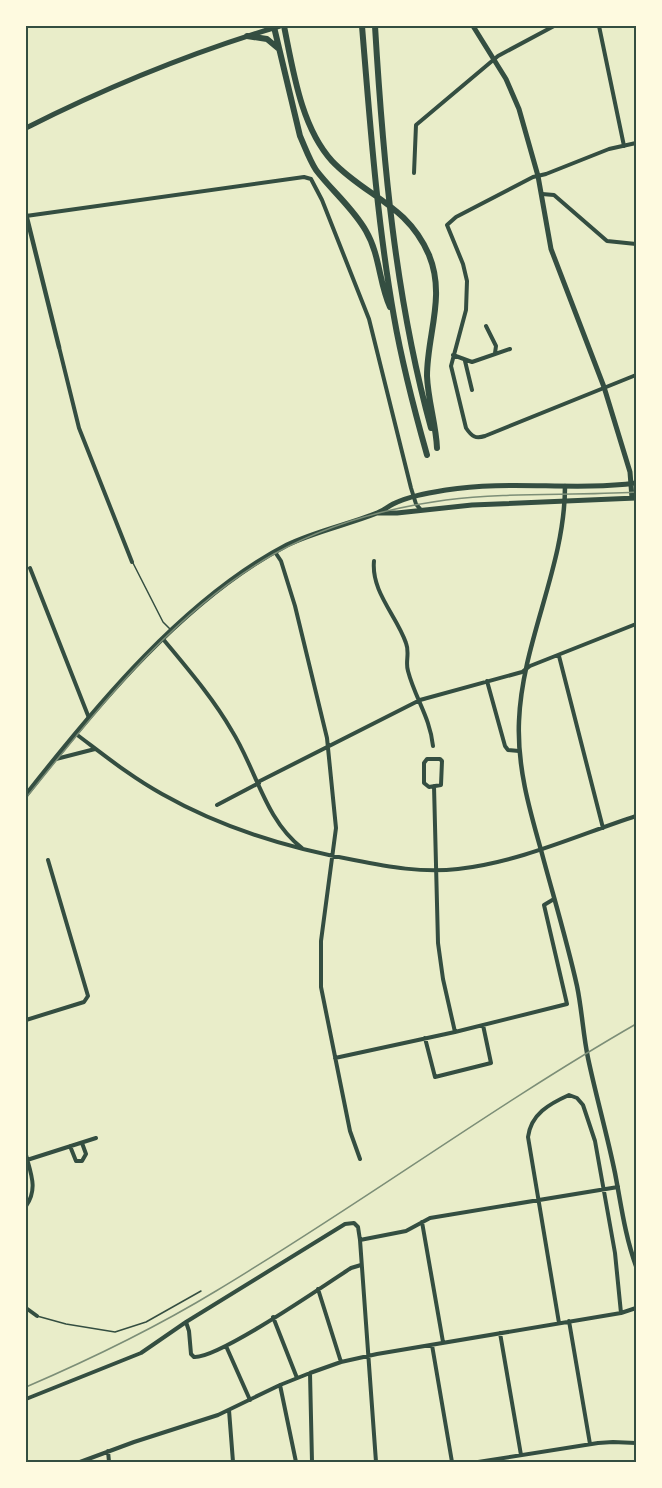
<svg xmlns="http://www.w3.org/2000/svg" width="662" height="1488" viewBox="0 0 662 1488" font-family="'PT Sans',sans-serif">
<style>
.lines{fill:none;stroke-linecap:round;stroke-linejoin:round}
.service{stroke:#344e41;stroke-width:1.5}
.minor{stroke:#344e41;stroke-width:4}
.tertiary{stroke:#344e41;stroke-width:4.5}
.secondary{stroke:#344e41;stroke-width:5}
.trunk{stroke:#344e41;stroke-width:6}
.tram{stroke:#7c8e77;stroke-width:1.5}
.rail{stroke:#7c8e77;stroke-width:1.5}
.neatline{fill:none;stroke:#344e41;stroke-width:2}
</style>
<rect width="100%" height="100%" fill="#e9edc9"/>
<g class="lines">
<path class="service" d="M133,563L163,622L170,629
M37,1316L66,1324L115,1332L146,1322L201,1291"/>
<path class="minor" d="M599,26L624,146
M636,143L609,149L546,174L533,177L456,217L447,225L463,264L467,281L466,310L451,366L466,428C472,437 476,439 485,436L636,375
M414,173L416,125L498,56L554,26
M542,194L554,195L607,241L636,244
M26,216L304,177L311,179L322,200L369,319L411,488L416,504L421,510
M486,326L496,346L495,353
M59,347L79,428L132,562
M453,355L472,362L510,349
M465,361L472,390
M275,552L281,561L295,606L327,738L336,828L321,941V987L350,1131L360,1159
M374,561C371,592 397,616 406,643C410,653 405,662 408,671C415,698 430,717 433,746
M30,568L89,718
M163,639C187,668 213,698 232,731C256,769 265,820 302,848
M559,656L603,828
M487,681L505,746L508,750L519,751
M76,734C104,755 131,777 162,794C222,828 287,848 354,860C389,867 422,873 458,869C520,862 578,835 636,816
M56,759L95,749
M427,759H440L442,761L441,785L429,787L424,783V763Z
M258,782L420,700L522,672L530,666L636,624
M434,786L438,943L443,979L455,1032
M217,805L259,783
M26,1020L84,1002L88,996L48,860
M425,1038L435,1077L491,1063L483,1025
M335,1058L455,1032L567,1004L544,905L554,899
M70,1146L76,1161H82L86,1154L82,1143
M26,1155C31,1174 38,1189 26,1206
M27,1160L96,1138
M422,1222L443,1342
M360,1240L406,1231L430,1218L618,1187
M318,1289L341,1362
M26,1308L37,1316
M273,1317L297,1378
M569,1321L590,1444
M186,1322L189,1331L191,1354L194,1357C218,1359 325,1285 351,1268L361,1265
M559,1323L528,1137C531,1114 549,1104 569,1095L577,1098L583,1105L595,1141L615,1253L621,1313
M500,1333L521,1455
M432,1345L452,1462
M226,1346L250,1400
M310,1373L312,1462
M280,1385L296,1462
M26,1399L141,1353L186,1322L345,1224L354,1223L358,1227L360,1240L376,1462
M229,1410L233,1462
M108,1451L109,1462
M80,1462L134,1442L218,1415L280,1385L310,1373L341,1362L377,1354L621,1313L636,1308
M478,1462L598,1443L613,1442L636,1443"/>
<path class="tertiary" d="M26,214L59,347
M565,486C565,567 522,641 519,721C517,766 529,808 541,850C553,895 567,941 577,986C582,1010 583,1034 588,1058C596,1096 607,1134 615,1173C621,1204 625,1236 636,1266"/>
<path class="secondary" d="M473,26L506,79L519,109L538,176L551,249L604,387L630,472L632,498
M26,128C107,87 193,52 280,26
M379,513H397L472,505L636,498
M26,795C96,706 185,598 287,545C316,531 347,525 377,513C383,511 387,507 393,504C409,496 428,493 446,490C509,480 573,491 636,483"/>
<path class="trunk" d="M284,26C293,70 301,127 332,161C366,197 407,204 429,255C446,296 427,335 427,376C428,401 436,424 437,448
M362,26C370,123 377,221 394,317C402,363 414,409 427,455
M375,26C383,160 395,297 431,428
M274,27L300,136C305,147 309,159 316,170C332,191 353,208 366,231C380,255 379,283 390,307
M247,36L267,39L279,49"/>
<path class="tram" d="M26,798C98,709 172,612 274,554C326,525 387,508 446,500C509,492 573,496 636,492"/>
<path class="rail" d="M26,1387C91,1359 155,1328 216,1291C358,1206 492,1107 636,1024"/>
</g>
<rect width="662" height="1488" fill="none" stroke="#fefae0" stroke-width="54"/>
<rect x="27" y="27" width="608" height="1434" class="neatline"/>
</svg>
